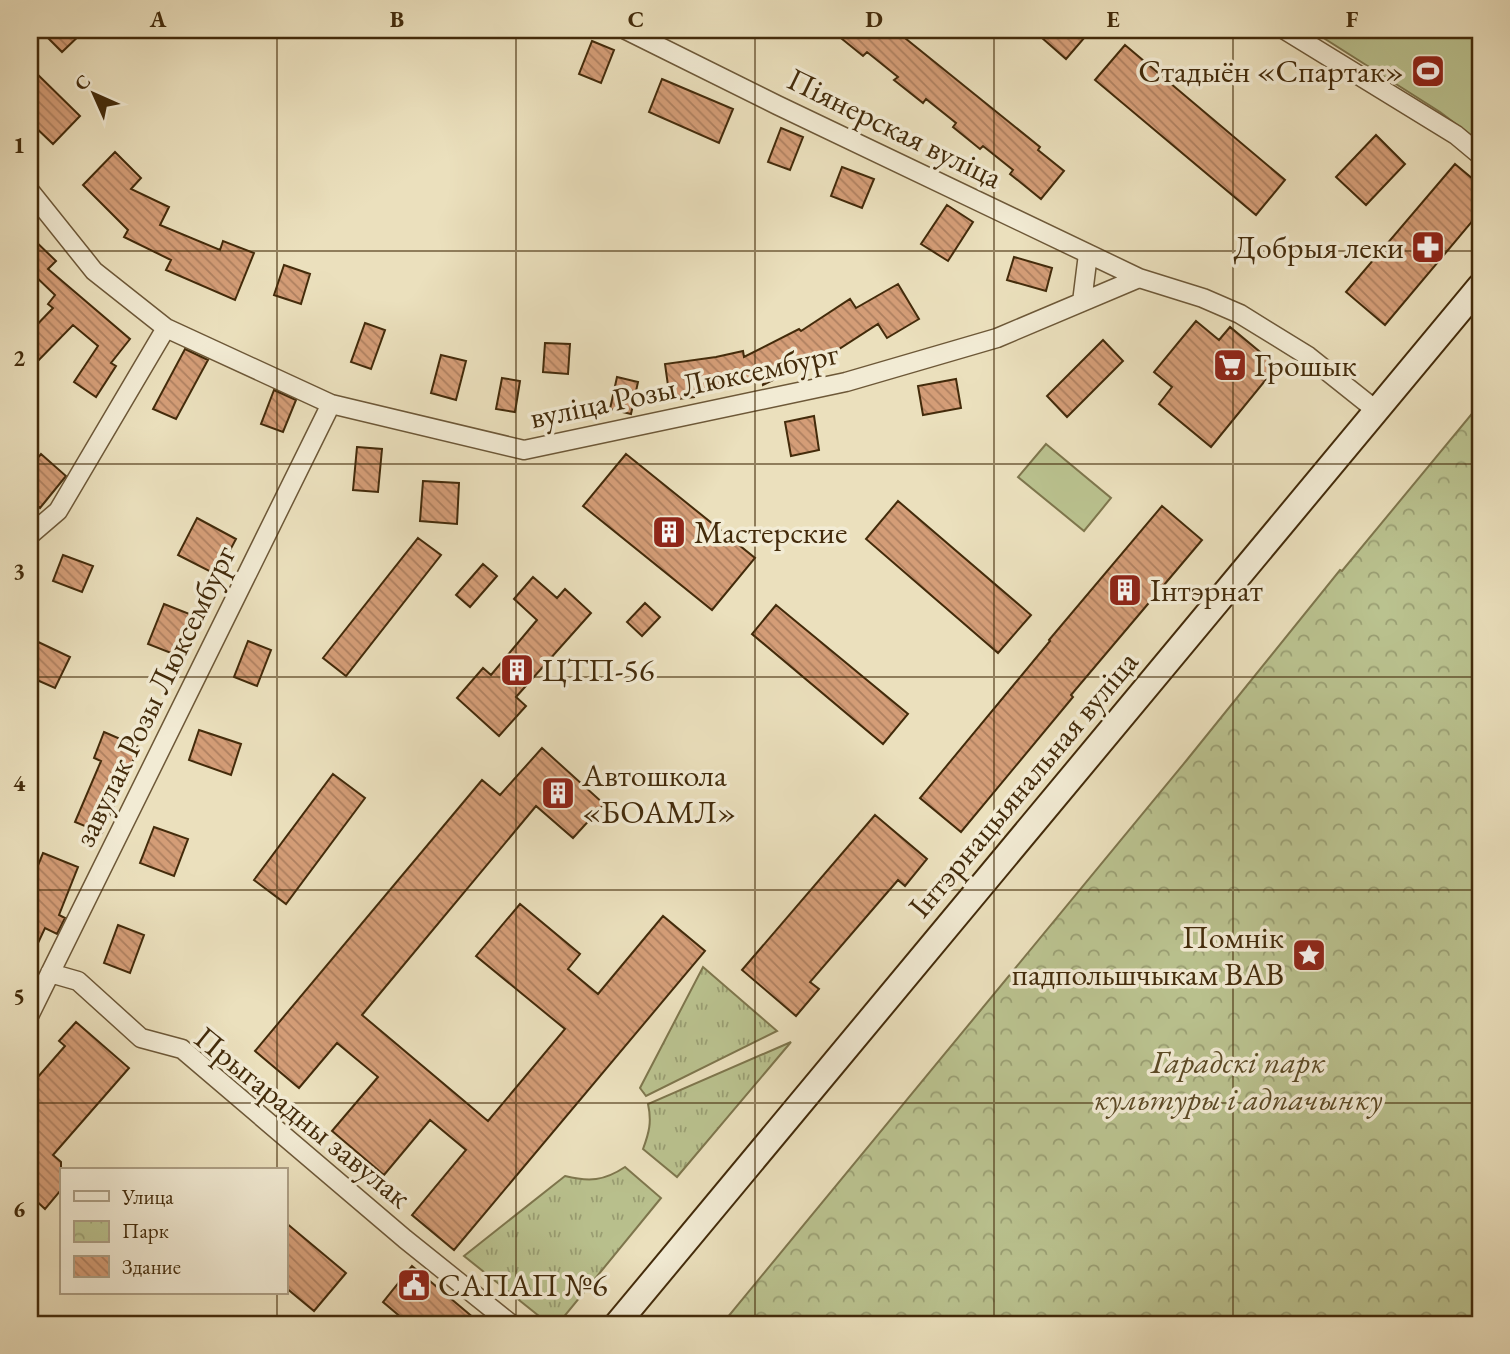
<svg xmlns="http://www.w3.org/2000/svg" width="1510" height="1354" viewBox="0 0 1510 1354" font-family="'EB Garamond',serif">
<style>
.grass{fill:url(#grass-tufts);stroke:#7e764d;stroke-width:2}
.park{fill:url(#park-crowns);stroke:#7e764d;stroke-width:2}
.pitch{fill:#bac28f;stroke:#7e764d;stroke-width:2}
.building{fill:url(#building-back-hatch);stroke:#432b0b;stroke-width:2}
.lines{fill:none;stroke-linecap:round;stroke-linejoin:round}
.minor-casing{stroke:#6d5838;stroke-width:21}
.secondary-casing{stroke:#432b0b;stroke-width:28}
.minor{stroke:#f2ebd4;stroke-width:18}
.secondary{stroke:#f2ebd4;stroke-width:24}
.grid{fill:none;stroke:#432b0b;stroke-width:2;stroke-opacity:0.55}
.labels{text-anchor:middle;stroke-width:7;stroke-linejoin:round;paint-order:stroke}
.poi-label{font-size:32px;fill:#432b0b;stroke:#f2ebd4;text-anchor:start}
.street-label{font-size:32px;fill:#432b0b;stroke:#f2ebd4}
.park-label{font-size:32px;font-style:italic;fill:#5b4925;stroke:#f2ebd4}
.neatline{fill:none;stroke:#432b0b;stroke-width:2.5}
.grid-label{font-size:23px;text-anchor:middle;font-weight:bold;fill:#432b0b}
</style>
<defs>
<pattern id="grass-tufts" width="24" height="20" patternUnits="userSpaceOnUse" patternTransform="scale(1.75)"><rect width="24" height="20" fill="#bac28f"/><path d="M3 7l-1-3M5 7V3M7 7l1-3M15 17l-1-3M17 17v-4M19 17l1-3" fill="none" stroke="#999e73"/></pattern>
<pattern id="park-crowns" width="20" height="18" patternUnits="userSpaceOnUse" patternTransform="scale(1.75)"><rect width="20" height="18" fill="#bac28f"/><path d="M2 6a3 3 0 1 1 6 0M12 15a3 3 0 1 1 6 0" fill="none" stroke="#999e73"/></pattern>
<pattern id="building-back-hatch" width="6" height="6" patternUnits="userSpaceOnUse" patternTransform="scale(1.75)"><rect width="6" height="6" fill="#d49d77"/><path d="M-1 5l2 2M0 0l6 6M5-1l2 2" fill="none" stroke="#ae8060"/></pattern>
</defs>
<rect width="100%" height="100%" fill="#ebe0bd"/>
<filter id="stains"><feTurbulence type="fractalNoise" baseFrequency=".00286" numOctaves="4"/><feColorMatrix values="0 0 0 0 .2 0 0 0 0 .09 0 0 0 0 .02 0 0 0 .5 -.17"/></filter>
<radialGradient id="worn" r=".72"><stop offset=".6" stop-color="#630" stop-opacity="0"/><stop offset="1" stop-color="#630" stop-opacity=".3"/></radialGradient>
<path class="grass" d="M703,967L777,1031L646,1096L640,1088Z
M791,1042L677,1177L643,1149C649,1133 652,1122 648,1104Z
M625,1167L661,1198L558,1324H549L464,1256L565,1176C589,1182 604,1181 625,1167Z"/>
<path class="park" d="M1475,410H1480V1324H722L1186,761L1340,570L1342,571Z"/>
<path class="pitch" d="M1311,30H1480V142L1440,112Z
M1046,444L1111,498L1084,531L1018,477Z"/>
<path class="building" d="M40,30H85L62,52Z
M831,30H895L1040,147L1038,150L1064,171L1041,199L1010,174L1013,170L983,146L980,149L953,127L956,123L926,99L923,103L894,80L898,77L867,52L863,56Z
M1033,30H1091L1066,59Z
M592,41L614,50L601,83L579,74Z
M1125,45L1285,180L1256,215L1095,80Z
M30,67L80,116L53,144L30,122Z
M662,79L733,109L719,143L649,112Z
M781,128L803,137L790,170L768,162Z
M1376,135L1405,164L1366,205L1336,177Z
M115,152L141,178L131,189L169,207L160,225L220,250L223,241L254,253L235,300L166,270L171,260L124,237L128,230L83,185Z
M1455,164L1480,185V212L1385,325L1346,292Z
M842,167L874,179L862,208L831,196Z
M947,205L973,222L948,261L921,244Z
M30,236L56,261L48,269L130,339L111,363L116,366L96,397L74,382L98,346L73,325L30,369V332L53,308L48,304L55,295L30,271Z
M1014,257L1052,268L1046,291L1007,280Z
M284,265L310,274L301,304L274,295Z
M898,284L919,319L887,338L878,324L836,351L835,349L763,385L762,378L694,391V397L670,400L665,364L716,357L743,351L744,357L799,329L801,331L850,299L856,308Z
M1196,321L1219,340L1230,327L1277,366L1211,447L1159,404L1172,387L1154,372Z
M365,323L385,330L371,369L351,362Z
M1103,340L1123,361L1067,417L1047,396Z
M545,343L570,344L568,374L543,372Z
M185,349L208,360L176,419L153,409Z
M441,355L466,361L456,400L431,393Z
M617,377L638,382L631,414L610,409Z
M502,378L520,381L515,412L496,409Z
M956,379L961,408L923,415L918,386Z
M274,390L296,400L283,432L261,424Z
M814,416L819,450L791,456L785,422Z
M357,447L382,449L378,492L353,490Z
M41,454L66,476L40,508L30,499V467Z
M626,454L755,558L712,610L583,506Z
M423,481L459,483L457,524L420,521Z
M898,501L1031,615L998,653L866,539Z
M1162,506L1202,540L1071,695L1073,697L961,832L920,798L1050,641L1049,640Z
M197,518L236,539L217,575L178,555Z
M418,538L441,555L346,676L323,658Z
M63,555L93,566L82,592L53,581Z
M483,564L497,576L470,607L456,595Z
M533,577L557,598L565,589L591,613L516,697L526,706L499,736L457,698L483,668L491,675L537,620L514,599Z
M645,603L660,617L642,636L627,622Z
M164,604L192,615L176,655L148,644Z
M776,605L908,714L883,744L752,634Z
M34,640L70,657L55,688L30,677V650Z
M248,641L271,650L257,686L234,677Z
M199,730L241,744L231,775L189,760Z
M104,732L139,747L102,833L75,822L101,761L94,758Z
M542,748L604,804L573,838L536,806L362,1015L488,1121L565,1029L476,956L520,904L580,954L568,969L598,994L663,916L705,951L454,1250L412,1215L466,1150L430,1120L384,1175L332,1131L378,1077L337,1043L299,1088L255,1051L482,780L500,795Z
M333,774L365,798L286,904L254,880Z
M875,815L927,859L905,886L898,880L810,982L819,989L796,1016L742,970Z
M154,827L188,839L174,876L140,863Z
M43,853L78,867L59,915L65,918L57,934L45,928L30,960V885Z
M118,925L144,935L130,973L104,963Z
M76,1022L129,1068L53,1155L61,1162V1190L45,1209L30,1195V1086L65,1046L59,1041Z
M285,1222L346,1273L314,1311L285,1287Z
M412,1266L481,1324H409L383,1302Z"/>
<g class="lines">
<g class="minor-casing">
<path id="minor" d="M626,30L777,105L1139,278L1203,298L1240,314L1308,356L1377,411
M1285,30L1456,135L1480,155
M30,191L94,271L166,328L331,404L524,450L846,382L997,338L1139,278
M1082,302L1088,254
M30,535L58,511L166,328
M50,973L78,981L141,1038L182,1049L405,1239L511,1324
M30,1014L331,404"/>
</g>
<g class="secondary-casing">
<path id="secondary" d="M617,1324L1480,286"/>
</g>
<use href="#minor" class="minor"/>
<use href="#secondary" class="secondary"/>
</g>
<path class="grid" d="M277,30V1170M516,30V1324M755,30V1324M994,30V1324M1233,30V1324M30,251H1480M30,464H1480M30,677H1480M30,890H1480M30,1103H1480M277,1293V1324"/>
<defs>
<g id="stadium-square" transform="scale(1.75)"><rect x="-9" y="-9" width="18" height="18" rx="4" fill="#8f2418" stroke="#f2ebd4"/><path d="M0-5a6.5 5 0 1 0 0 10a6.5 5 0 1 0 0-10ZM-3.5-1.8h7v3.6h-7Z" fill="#fff"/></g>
<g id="pharmacy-square" transform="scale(1.75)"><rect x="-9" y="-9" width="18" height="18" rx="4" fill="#8f2418" stroke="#f2ebd4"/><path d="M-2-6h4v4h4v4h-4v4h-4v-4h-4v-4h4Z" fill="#fff"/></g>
<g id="supermarket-square" transform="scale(1.75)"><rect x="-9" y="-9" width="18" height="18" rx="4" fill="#8f2418" stroke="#f2ebd4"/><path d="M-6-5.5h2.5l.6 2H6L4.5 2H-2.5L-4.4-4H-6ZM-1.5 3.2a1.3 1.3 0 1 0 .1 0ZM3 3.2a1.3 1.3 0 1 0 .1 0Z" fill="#fff"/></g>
<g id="building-square" transform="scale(1.75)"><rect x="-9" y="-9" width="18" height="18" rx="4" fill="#8f2418" stroke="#f2ebd4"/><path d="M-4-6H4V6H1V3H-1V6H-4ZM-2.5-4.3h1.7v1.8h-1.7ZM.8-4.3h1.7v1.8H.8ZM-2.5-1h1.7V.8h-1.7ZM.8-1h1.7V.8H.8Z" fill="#fff"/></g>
<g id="sight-square" transform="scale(1.75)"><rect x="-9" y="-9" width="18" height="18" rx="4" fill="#8f2418" stroke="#f2ebd4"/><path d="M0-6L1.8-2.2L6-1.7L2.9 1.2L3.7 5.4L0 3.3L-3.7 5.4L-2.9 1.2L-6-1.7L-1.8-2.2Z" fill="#fff"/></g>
<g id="civic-square" transform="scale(1.75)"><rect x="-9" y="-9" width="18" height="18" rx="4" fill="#8f2418" stroke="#f2ebd4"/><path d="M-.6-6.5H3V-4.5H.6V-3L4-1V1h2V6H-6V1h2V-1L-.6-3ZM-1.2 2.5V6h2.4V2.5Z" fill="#fff"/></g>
</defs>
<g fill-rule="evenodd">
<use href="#stadium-square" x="1428" y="71"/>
<use href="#pharmacy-square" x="1428" y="247"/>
<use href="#supermarket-square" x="1230" y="365"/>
<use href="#building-square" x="669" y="532"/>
<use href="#building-square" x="1125" y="590"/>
<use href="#building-square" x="517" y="670"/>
<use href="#building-square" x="558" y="793"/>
<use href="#sight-square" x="1309" y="955"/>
<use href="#civic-square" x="414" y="1285"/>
</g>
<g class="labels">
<g class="poi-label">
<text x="1404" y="82" text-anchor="end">Стадыён «Спартак»</text>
<text x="1404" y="258" text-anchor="end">Добрыя леки</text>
<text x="1254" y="376">Грошык</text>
<text x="694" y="543">Мастерские</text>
<text x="1150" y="601">Інтэрнат</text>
<text x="542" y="681">ЦТП-56</text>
<text x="582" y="786">Автошкола<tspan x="582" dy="37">«БОАМЛ»</tspan></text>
<text x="1284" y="948" text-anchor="end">Помнік<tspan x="1284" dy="37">падпольшчыкам ВАВ</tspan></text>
<text x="438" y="1296">САПАП №6</text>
</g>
<g class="street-label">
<text transform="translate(895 128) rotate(26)" y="11">Піянерская вуліца</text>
<text transform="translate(684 385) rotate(-12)" y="11">вуліца Розы Люксембург</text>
<text transform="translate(154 696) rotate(-64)" y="11">завулак Розы Люксембург</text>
<text transform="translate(1023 784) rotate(-50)" y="11">Інтэрнацыянальная вуліца</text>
<text transform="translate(303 1117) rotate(39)" y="11">Прыгарадны завулак</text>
</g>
<g class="park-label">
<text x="1238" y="1073">Гарадскі парк<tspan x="1238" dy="37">культуры і адпачынку</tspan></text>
</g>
</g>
<rect width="1510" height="1354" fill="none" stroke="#ebe0bd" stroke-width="77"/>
<rect x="60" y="1168" width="228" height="126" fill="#f2ebd4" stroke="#ac9e84" stroke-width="2"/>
<rect x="74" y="1191" width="35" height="10" fill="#f2ebd4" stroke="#ac9e84" stroke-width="2"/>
<text x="122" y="1204" font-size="21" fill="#432b0b">Улица</text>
<rect x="74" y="1221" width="35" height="21" fill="url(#park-crowns)" stroke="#ac9e84" stroke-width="2"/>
<text x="122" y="1238" font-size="21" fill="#432b0b">Парк</text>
<rect x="74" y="1256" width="35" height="21" fill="url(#building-back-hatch)" stroke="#ac9e84" stroke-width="2"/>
<text x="122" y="1274" font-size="21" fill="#432b0b">Здание</text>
<g transform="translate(94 94) rotate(315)" stroke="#f2ebd4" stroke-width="5" paint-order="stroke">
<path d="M0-5L12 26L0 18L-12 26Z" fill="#432b0b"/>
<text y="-10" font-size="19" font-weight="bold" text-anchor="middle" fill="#432b0b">С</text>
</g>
<rect x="38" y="38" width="1434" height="1278" class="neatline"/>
<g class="grid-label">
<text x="158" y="27">A</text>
<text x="397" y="27">B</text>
<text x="636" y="27">C</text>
<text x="874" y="27">D</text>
<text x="1113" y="27">E</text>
<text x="1352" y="27">F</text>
<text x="19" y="153">1</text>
<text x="19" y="366">2</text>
<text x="19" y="579">3</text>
<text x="19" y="791">4</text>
<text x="19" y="1004">5</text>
<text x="19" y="1217">6</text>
</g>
<rect width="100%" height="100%" filter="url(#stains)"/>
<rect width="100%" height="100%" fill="url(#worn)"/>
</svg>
